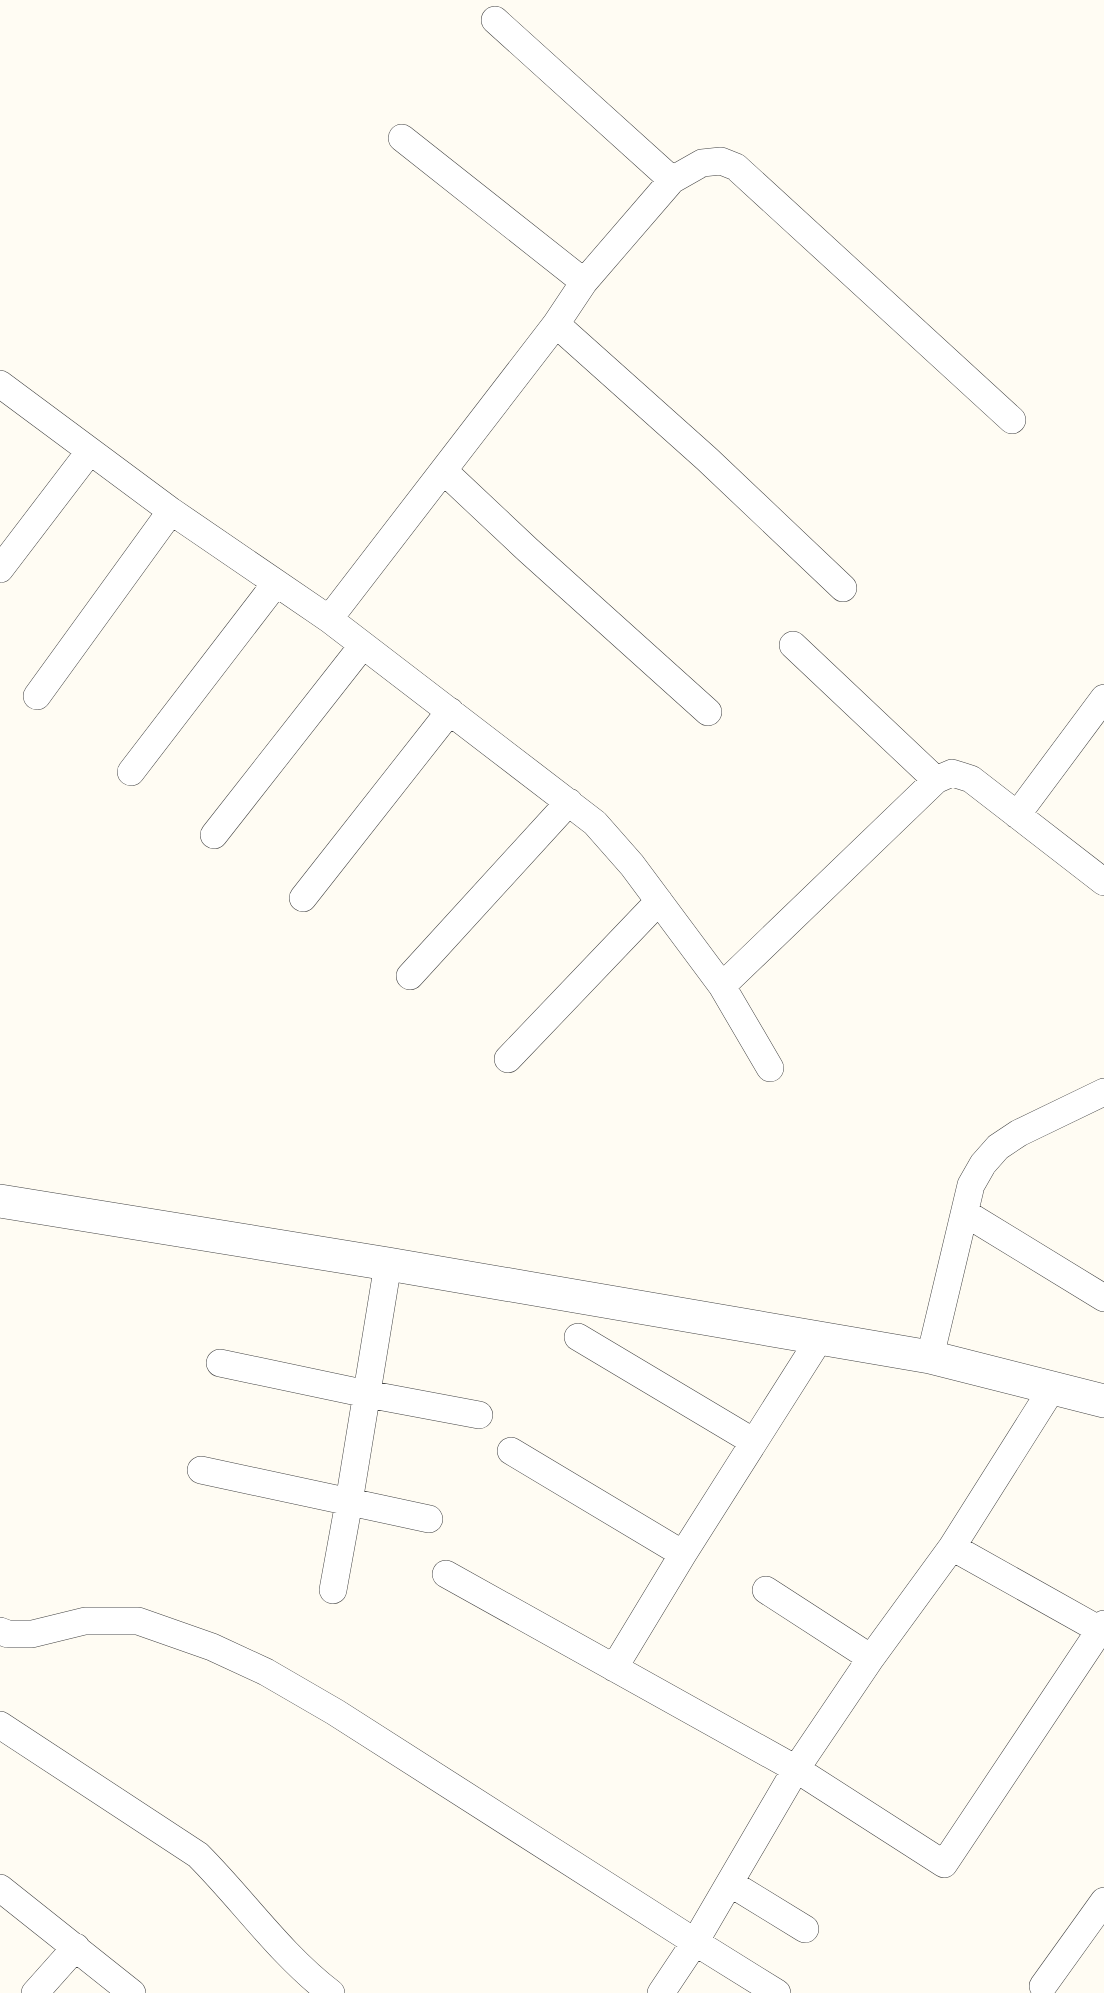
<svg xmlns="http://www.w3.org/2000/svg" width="1104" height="1993" viewBox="0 0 1104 1993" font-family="'Zilla Slab',serif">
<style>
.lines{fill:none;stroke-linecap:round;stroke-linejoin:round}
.minor-casing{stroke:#434343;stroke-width:28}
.tertiary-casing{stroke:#434343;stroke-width:34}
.minor{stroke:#fff;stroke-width:27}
.tertiary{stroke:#fff;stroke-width:33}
</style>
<rect width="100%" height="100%" fill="#fffcf3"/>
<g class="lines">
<g class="minor-casing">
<path id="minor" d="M495,20L672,180
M402,138L584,282
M556,324L707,459L843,588
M0,384L171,511L329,619L595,823L632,865L722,986L770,1068
M444,471L528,550L708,712
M0,569L90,451
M329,619L556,324L584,282L672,180L702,163L721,161L736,167L1012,420
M793,645L936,780
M37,696L171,511
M131,772L276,583
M1017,815L1104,698
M214,835L363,645
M303,898L450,711
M410,976L569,802
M722,986L936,780L952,773L971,779L1104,882
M508,1059L659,901
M965,1213L1104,1298
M578,1337L754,1442
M930,1357L971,1185L983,1164L998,1147L1019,1133L1104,1092
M220,1363L367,1394L479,1415
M511,1451L683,1554
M201,1470L429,1519
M952,1547L1100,1630
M446,1574L796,1769L944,1864L1104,1624
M333,1590L349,1502L388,1264
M766,1590L871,1658
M0,1631L8,1634H32L85,1621H138L212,1647L266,1672L335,1712L695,1942L777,1993
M614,1668L683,1554L820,1338
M0,1725L198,1855C243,1900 280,1954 331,1993
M730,1883L805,1929
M0,1888L132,1993
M1043,1986L1104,1901
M35,1993L76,1947
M661,1993L695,1942L796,1769L871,1658L952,1547L1053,1387"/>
</g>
<g class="tertiary-casing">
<path id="tertiary" d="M0,1201L388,1264L930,1357L1104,1401"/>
</g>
<use href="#minor" class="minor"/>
<use href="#tertiary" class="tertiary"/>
</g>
</svg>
